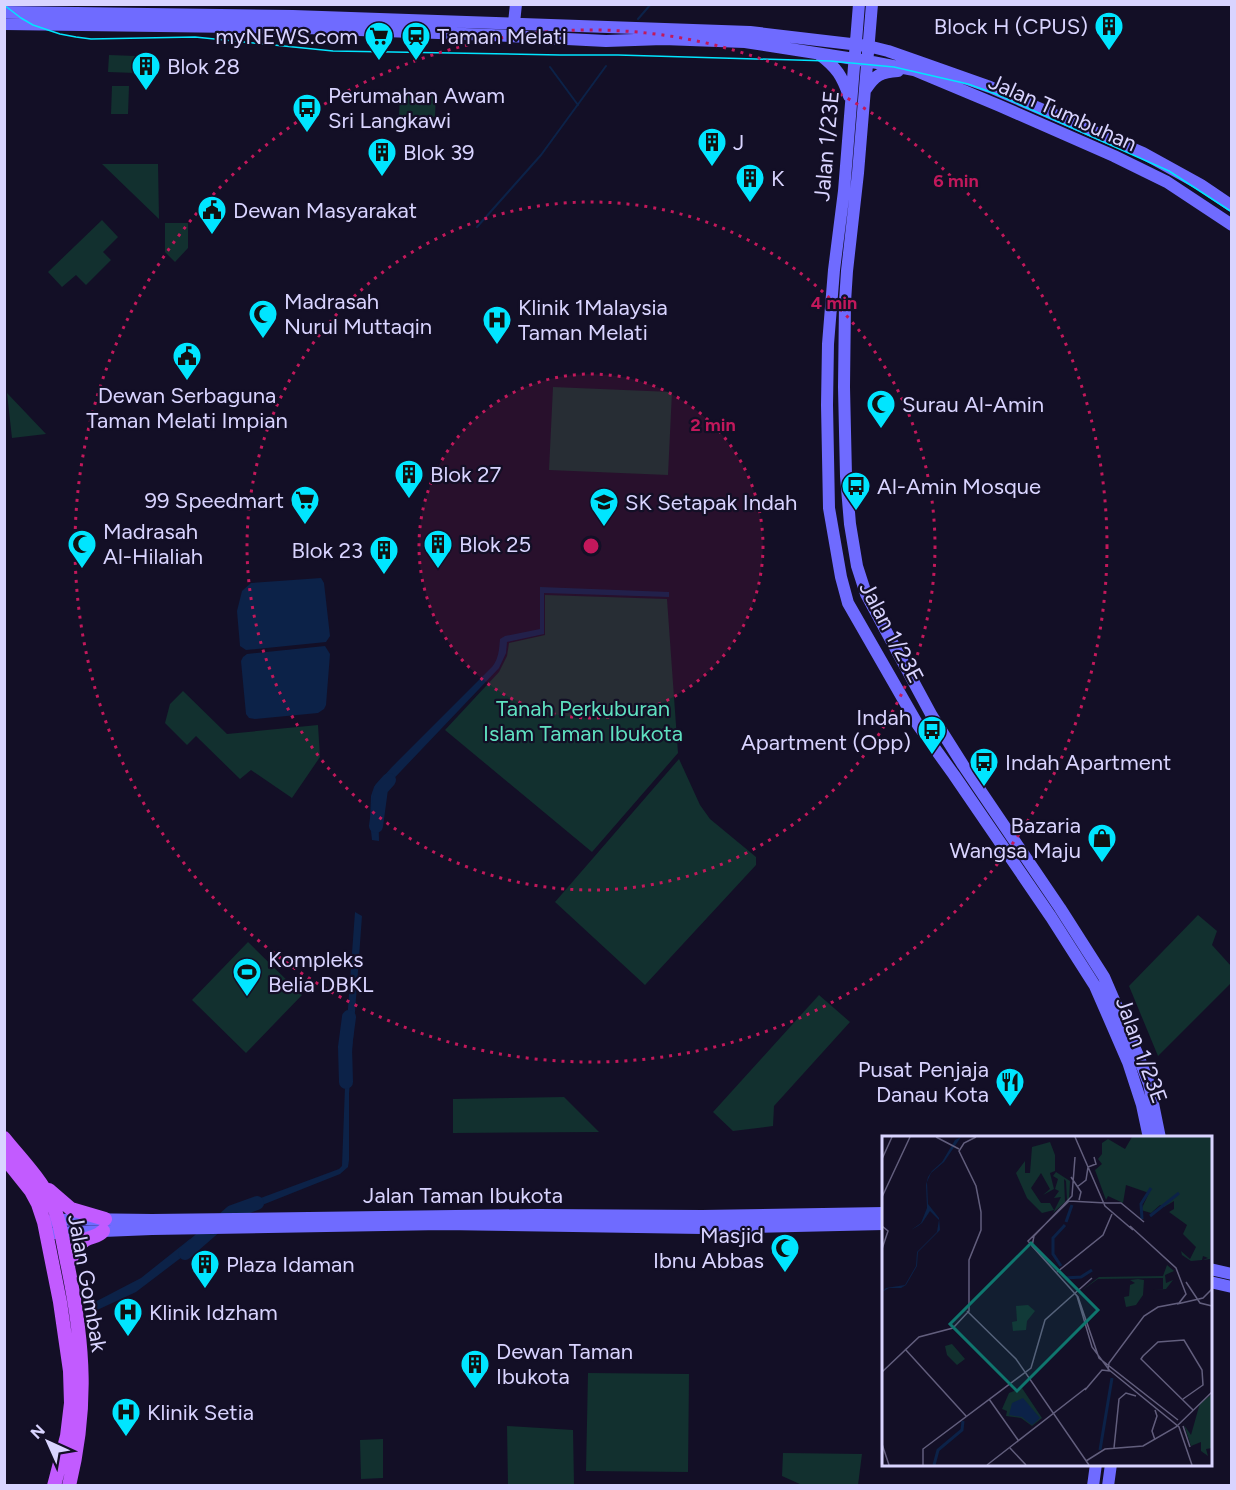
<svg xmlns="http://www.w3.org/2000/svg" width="1236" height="1490" viewBox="0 0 1236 1490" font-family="Figtree,sans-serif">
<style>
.green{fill:#12302f}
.water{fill:#0c2248}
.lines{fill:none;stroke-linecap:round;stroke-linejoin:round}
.stream{stroke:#0c2248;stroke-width:2}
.river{stroke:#0c2248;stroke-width:14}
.secondary{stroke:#6f6bff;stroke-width:12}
.primary{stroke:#c25bff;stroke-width:14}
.tram{stroke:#00e5ff;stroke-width:1.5}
.ring{fill:none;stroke:#c2185b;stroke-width:3;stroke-dasharray:3 6}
.labels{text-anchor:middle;stroke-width:4.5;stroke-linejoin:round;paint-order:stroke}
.poi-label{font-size:22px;fill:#d9d4ff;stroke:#130f26;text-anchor:start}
.street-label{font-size:22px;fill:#d9d4ff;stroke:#130f26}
.park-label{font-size:22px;fill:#5fe0c0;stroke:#130f26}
.inset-river{fill:none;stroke:#0c2248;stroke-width:3}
.inset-road{fill:none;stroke:#625e7d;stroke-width:1.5}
.view{fill:#0f766e;fill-opacity:0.15;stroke:#0f766e;stroke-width:3}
.inset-edge{fill:none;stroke:#d9d4ff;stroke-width:3}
.centre{fill:#c2185b;stroke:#130f26;stroke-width:3}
.ring-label{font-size:18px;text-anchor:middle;font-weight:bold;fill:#c2185b;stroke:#130f26;stroke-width:4.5;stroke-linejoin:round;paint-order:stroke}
</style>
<rect width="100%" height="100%" fill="#130f26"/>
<path class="green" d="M109,55L136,56V73L108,72Z
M112,86H129L128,114H111Z
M400,91L436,92L435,117L399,116Z
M102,164H158L159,219Z
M102,220L118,237L103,252L111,260L86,285L76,275L62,287L48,272Z
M165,223H188V248L175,262L165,252Z
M553,387L672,392L668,475L549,470Z
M7,393L46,434L12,438Z
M545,595L667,599L678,753L592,852L445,730L499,672L507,656L509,643L545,635Z
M183,691L227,734L318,725L320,757L292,798L251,770L240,779L196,736L187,745L165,723L170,704Z
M679,759L700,805L710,819L756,857V865L645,985L555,902Z
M1198,915L1217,931L1212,945L1231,966V983L1158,1056L1129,986Z
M248,942L302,995L246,1053L192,1000Z
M819,995L850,1022L774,1106L773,1126L733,1131L713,1112Z
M564,1097L599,1132L453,1133V1099Z
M588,1373L689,1374L688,1472L586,1471Z
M507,1426L573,1430L574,1485H508Z
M383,1439V1478L361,1479L360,1440Z
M783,1453L862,1454L858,1485H802L782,1476Z"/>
<path class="water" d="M321,578L324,583L330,636L326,642L246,650L240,646L237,611L242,591L251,583Z
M540,587L669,592V597L544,593V634L507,642L506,653L499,668L382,791L378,797L379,841L372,840L370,822L371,796L374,787L392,767L492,667C499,658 499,650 500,639L505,636L540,629Z
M325,646L330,654L326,705L324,709L318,713L255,719L249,718L246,714L241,661L243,657L247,654Z
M355,912L362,916L349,1094V1160L348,1167L340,1174L252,1209L234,1208L339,1169L342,1166L348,1008Z
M190,1239L203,1241L136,1292L95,1311L93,1303L141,1278Z"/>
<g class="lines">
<path class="stream" d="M638,19L651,4
M550,67L578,105
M477,227L541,155L606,66"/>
<path class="river" d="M376,826L381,789L389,780
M346,1082L345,1047L349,1017
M185,1253L232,1212L257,1203"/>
<path class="secondary" d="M859,4L844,191L834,270L828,344L827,405L829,508L841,577L848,603L918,725L954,775L1051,917L1095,986L1128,1062L1142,1105L1149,1138
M872,4L858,173L847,271L845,302L844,387L846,476L850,524L857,566L866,594L932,716L963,765L1060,908L1104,977L1139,1058L1149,1084L1160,1138
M4,12L293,16L750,32L868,46L888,51L925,64L990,87L1143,153L1201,185L1232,206
M4,24L306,28L491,35L606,41L663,39L745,42L867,61L914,70L1000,106L1114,156L1167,182L1232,225
M513,32L516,4
M820,55C837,68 842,76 849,96
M866,89C875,75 881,72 898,71
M51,1221L75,1219L152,1220L538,1215L702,1216L884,1213
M54,1233L152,1229L443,1224L702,1228L884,1224
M1210,1269L1232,1274
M1210,1282L1232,1287
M1093,1486L1096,1464
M1108,1486L1111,1464"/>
<path class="primary" d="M4,1138C20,1158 40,1178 51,1201C61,1221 63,1245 68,1267C84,1345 88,1408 69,1486
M4,1157L31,1191L38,1204L44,1222L60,1302L70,1371L71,1403L67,1436L54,1486
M49,1190L71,1209L105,1219
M68,1266C72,1256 76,1246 85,1240C92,1236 98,1237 103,1231"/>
<path class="tram" d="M4,5L21,18L33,25L60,34L76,37L91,39L195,37L333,51L560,55H618L830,61L894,67L968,84L996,94L1169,171L1232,212"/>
</g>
<circle cx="591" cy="546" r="172" fill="#c2185b" fill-opacity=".12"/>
<g class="ring">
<circle cx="591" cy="546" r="172"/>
<circle cx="591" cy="546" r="344"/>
<circle cx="591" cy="546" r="516"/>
</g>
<defs>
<g id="building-pin" transform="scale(1.5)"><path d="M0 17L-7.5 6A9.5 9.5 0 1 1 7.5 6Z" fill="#00e5ff" stroke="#130f26"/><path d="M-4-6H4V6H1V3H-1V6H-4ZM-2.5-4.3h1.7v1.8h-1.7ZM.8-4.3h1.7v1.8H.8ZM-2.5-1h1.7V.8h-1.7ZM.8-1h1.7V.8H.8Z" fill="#111"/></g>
<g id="supermarket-pin" transform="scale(1.5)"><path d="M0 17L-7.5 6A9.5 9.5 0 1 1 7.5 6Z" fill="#00e5ff" stroke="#130f26"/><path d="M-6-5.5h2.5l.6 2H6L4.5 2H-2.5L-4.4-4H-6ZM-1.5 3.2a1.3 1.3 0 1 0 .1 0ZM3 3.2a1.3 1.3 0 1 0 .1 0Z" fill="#111"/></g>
<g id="station-pin" transform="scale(1.5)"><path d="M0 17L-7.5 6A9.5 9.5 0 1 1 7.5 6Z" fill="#00e5ff" stroke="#130f26"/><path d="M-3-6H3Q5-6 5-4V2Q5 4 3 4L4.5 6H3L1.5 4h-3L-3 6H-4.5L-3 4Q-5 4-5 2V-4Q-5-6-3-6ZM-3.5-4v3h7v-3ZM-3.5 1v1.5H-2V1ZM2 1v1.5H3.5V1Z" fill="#111"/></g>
<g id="bus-pin" transform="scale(1.5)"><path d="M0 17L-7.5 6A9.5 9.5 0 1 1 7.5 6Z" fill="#00e5ff" stroke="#130f26"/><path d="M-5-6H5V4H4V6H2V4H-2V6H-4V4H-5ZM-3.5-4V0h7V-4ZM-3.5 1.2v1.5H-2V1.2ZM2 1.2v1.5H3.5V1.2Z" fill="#111"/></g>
<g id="civic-pin" transform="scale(1.5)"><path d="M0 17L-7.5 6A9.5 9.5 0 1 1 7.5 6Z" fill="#00e5ff" stroke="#130f26"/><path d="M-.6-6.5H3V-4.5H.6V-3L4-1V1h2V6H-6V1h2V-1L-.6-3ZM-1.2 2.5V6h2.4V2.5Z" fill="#111"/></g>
<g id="mosque-pin" transform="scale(1.5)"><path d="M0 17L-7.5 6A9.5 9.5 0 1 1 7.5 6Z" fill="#00e5ff" stroke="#130f26"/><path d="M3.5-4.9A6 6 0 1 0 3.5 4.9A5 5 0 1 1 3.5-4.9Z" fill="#111"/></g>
<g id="hospital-pin" transform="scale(1.5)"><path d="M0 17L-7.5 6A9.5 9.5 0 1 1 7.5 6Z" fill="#00e5ff" stroke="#130f26"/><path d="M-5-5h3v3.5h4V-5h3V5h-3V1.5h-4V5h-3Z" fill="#111"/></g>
<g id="school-pin" transform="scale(1.5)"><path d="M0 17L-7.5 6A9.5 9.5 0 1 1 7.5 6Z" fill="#00e5ff" stroke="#130f26"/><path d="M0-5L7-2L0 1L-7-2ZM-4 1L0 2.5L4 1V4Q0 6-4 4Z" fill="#111"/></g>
<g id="shop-pin" transform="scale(1.5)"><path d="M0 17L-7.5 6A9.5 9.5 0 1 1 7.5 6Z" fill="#00e5ff" stroke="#130f26"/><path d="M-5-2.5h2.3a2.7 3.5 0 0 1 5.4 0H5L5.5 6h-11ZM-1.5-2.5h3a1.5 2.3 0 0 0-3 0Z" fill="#111"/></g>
<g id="stadium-pin" transform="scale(1.5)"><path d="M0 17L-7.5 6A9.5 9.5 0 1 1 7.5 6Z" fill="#00e5ff" stroke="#130f26"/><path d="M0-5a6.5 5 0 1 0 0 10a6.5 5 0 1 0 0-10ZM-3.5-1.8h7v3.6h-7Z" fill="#111"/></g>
<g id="restaurant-pin" transform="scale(1.5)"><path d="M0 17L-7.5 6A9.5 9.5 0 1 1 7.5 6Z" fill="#00e5ff" stroke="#130f26"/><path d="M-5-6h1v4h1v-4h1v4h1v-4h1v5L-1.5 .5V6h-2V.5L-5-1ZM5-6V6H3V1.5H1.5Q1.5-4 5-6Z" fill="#111"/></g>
</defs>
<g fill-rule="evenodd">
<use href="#building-pin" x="1109" y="26"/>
<use href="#supermarket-pin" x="379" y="36"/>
<use href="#station-pin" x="416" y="36"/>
<use href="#building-pin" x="146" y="66"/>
<use href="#bus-pin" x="307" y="108"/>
<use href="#building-pin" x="712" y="142"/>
<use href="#building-pin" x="382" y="152"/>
<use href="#building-pin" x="750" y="178"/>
<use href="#civic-pin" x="212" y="210"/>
<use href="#mosque-pin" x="263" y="314"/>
<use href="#hospital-pin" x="497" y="320"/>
<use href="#civic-pin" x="187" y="356"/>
<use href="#mosque-pin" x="881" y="404"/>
<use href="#building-pin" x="409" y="474"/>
<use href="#bus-pin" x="856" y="486"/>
<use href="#supermarket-pin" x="305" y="500"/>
<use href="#school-pin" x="604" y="502"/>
<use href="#mosque-pin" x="82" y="544"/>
<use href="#building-pin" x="438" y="544"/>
<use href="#building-pin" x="384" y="550"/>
<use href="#bus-pin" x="932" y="730"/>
<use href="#bus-pin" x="984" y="762"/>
<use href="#shop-pin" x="1102" y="838"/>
<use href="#stadium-pin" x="247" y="972"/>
<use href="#restaurant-pin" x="1010" y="1082"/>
<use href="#mosque-pin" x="785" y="1248"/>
<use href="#building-pin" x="205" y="1264"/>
<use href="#hospital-pin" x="128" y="1312"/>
<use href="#building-pin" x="475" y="1364"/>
<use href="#hospital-pin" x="126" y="1412"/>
</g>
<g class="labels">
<g class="poi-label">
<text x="1088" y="34" text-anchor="end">Block H (CPUS)</text>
<text x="358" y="44" text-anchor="end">myNEWS.com</text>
<text x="437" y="44">Taman Melati</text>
<text x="167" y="74">Blok 28</text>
<text x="328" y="103">Perumahan Awam<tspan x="328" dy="25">Sri Langkawi</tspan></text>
<text x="733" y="150">J</text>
<text x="403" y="160">Blok 39</text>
<text x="771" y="186">K</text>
<text x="233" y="218">Dewan Masyarakat</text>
<text x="284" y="309">Madrasah<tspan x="284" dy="25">Nurul Muttaqin</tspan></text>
<text x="518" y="315">Klinik 1Malaysia<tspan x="518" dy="25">Taman Melati</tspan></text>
<text x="187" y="403" text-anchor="middle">Dewan Serbaguna<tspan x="187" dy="25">Taman Melati Impian</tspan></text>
<text x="902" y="412">Surau Al-Amin</text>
<text x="430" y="482">Blok 27</text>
<text x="877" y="494">Al-Amin Mosque</text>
<text x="284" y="508" text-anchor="end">99 Speedmart</text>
<text x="625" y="510">SK Setapak Indah</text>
<text x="103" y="539">Madrasah<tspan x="103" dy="25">Al-Hilaliah</tspan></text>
<text x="459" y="552">Blok 25</text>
<text x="363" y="558" text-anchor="end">Blok 23</text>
<text x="911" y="725" text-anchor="end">Indah<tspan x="911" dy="25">Apartment (Opp)</tspan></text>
<text x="1005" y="770">Indah Apartment</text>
<text x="1081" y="833" text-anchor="end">Bazaria<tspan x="1081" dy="25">Wangsa Maju</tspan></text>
<text x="268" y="967">Kompleks<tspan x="268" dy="25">Belia DBKL</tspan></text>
<text x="989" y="1077" text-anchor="end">Pusat Penjaja<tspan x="989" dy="25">Danau Kota</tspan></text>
<text x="764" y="1243" text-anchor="end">Masjid<tspan x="764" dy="25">Ibnu Abbas</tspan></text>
<text x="226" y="1272">Plaza Idaman</text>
<text x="149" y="1320">Klinik Idzham</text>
<text x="496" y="1359">Dewan Taman<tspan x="496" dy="25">Ibukota</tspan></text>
<text x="147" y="1420">Klinik Setia</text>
</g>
<g class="street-label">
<text transform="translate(1063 112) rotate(24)" y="8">Jalan Tumbuhan</text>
<text transform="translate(826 146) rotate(-85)" y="8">Jalan 1/23E</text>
<text transform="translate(892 632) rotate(62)" y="8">Jalan 1/23E</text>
<text transform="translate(1142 1050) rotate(70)" y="8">Jalan 1/23E</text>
<text x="463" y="1203">Jalan Taman Ibukota</text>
<text transform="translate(88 1283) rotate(80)" y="8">Jalan Gombak</text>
</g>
<g class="park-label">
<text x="583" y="716">Tanah Perkuburan<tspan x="583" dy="25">Islam Taman Ibukota</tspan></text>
</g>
</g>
<g transform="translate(882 1136)">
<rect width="330" height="330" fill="#130f26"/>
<path d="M250,1H330L328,123L321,124L326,122L321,120L320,124L309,125L300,119L299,115L308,123L314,111L301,98L305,89L287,76L292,73V65L282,71L278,69L269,77L259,74L267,57L244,49L241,67L226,60L224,64L213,34L220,28L216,23L220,18V7L226,3L243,13ZM168,6L173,19V35L168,37L172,53L161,59L168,53L159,37L149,52L159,67H168L172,74L160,77L145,62L134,37L143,25V37H148L150,11ZM174,36L188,45L187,63L185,64L184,45L182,43L183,66L171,77L179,61L172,62L177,55L173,53L176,43L171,40ZM285,129L292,135L283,139L284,147L291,144L284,153L271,154L281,153V142L216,143L199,155L217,141L281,140ZM256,143L262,144L261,159L254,169L244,171L242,161L247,160L248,149L253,147L248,144ZM146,169L153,175L145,185L144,194L131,195L130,186L135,185L134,170ZM70,208L83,223L75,229L65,219L63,210ZM140,252L160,282L150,290L139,282L124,280L125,275L120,273L127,257ZM329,259L330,312L324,313L326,320L319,315V306L309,310L302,289L309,299L318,267Z" fill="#12302f"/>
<path d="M79,1L62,26L49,37L45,46L46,68L57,82L58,94L36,116L35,130L24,149L19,152H7L0,156L4,152L23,149L34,130L35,116L55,96L57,84L48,75L40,87L36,90L29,94L39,87L45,72L44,49L46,41L50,35L60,26L73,4ZM141,262L158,282L150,289L140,281L127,279L130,267Z" fill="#0c2248"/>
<path class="inset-river" d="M268,80L297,57M260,83L259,68L269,52M184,86L190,69M179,130L171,118V102L183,89M183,142L199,141L210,134M218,314L230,242M52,329L56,314L80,294L81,285"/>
<path class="inset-road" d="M54,1L77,13M193,1L223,70L251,94M193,21L190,60L152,100L150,110L196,161L217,222L296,284M0,23L10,1M189,41L199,56L197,64M195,51L204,44L206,31L214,28L212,21M0,61L28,1M224,67H239L262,86M224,67L187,65L146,105L195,160L210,211L228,235M0,90L6,95L0,113M248,90L294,132L304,158L297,167L276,171L262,180L227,227L226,233L297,291L310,329M330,114V145M175,136L221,99L230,78M304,146L318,167L330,170M295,168L321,162L330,153M85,175L134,223L207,329M23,213L84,280M261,220L276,206L302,204L320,234L321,249L301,263M261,220L259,223L311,274M0,236L37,201L71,192L87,175V124L99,94V76L94,50L77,15L82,7L94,1M203,254L220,234L228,235M107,263L136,304M273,274L275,280L270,295L273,304M301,290L308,311M0,308L7,329M128,312L144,329M232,312L237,263L244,257L254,260M204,325L223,313L261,310L294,291L330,256M41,329V313L149,232L163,184L210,142M105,329L204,252"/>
<path class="view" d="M149,107L216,174L135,255L68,188Z"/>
<rect width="330" height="330" class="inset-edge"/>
</g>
<circle cx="591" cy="546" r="9" class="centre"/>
<g class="ring-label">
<text x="956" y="187">6 min</text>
<text x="834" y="309">4 min</text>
<text x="713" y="431">2 min</text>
</g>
<rect width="1236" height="1490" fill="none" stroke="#d9d4ff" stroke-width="12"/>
<g transform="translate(48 1442) rotate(315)" stroke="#130f26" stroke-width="4.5" paint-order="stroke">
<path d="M0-4.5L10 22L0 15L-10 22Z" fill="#d9d4ff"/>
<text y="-9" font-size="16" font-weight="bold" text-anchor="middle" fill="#d9d4ff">N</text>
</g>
</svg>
